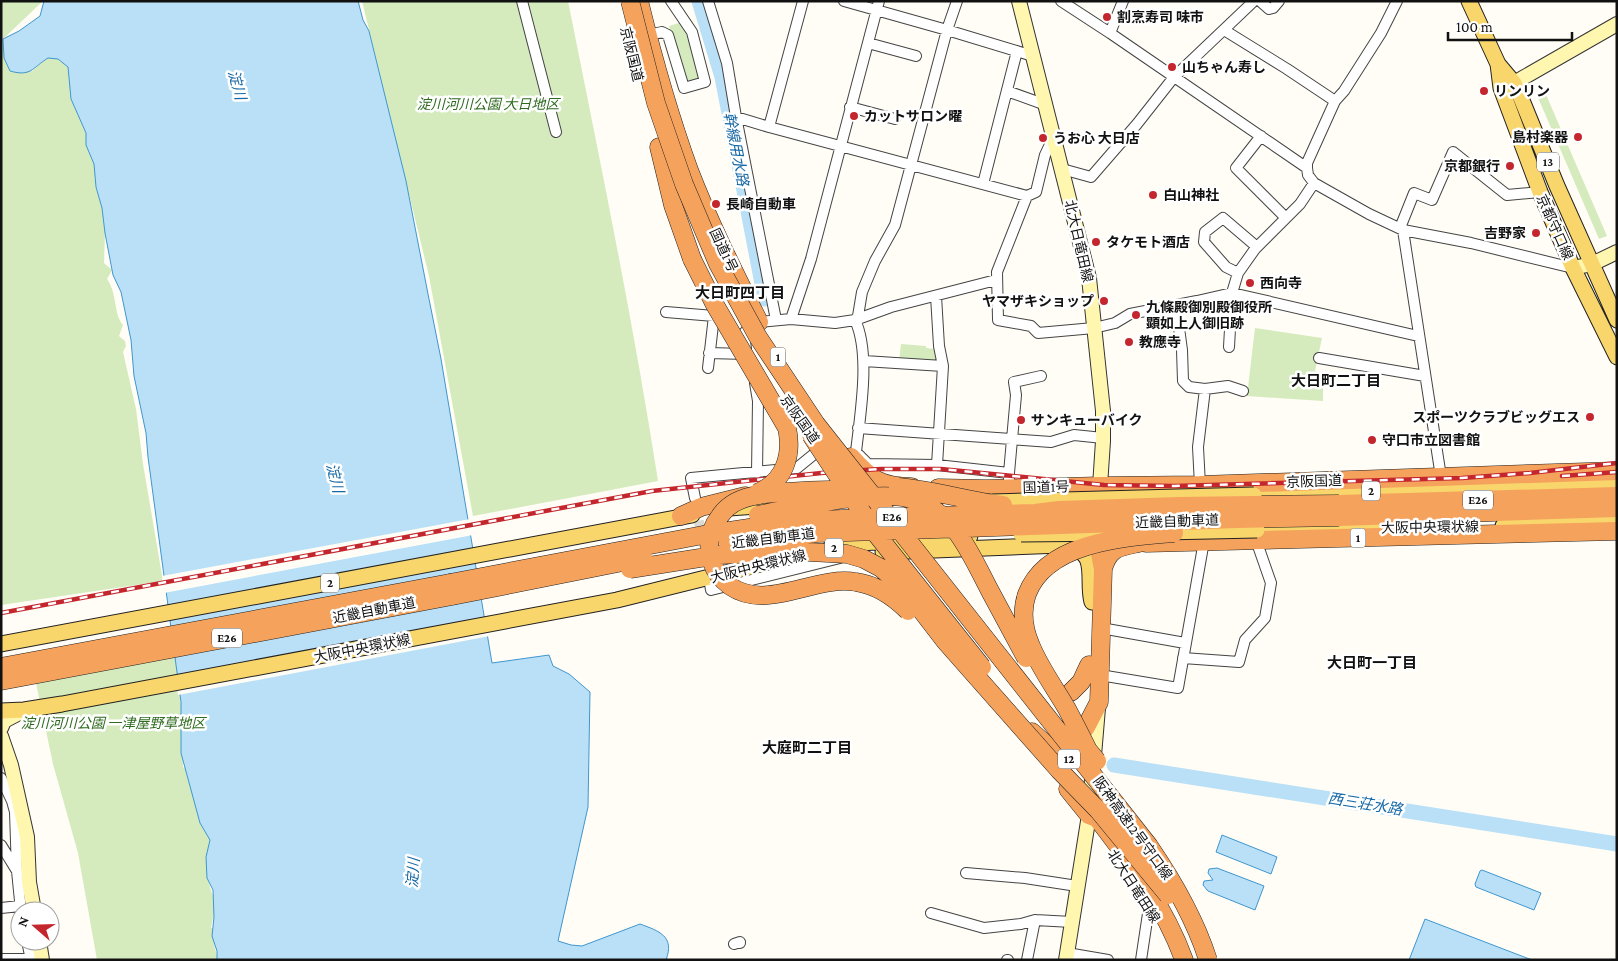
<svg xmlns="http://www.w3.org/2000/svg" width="1618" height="961" viewBox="0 0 1618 961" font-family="'Crimson Pro','Noto Sans JP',serif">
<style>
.green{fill:#d5ebbd}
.water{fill:#b9e0f7;stroke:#3f96cf}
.pier{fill:#fffdf5}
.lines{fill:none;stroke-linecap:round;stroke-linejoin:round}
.river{stroke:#b9e0f7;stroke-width:15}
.street-tunnel{stroke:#dbdad3;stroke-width:10;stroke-dasharray:10 5;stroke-linecap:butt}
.street-casing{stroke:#444;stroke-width:12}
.secondary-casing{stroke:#333;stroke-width:16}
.primary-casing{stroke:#222;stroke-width:17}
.highway-casing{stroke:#222;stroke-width:19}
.street{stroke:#fff;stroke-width:10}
.secondary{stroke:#fff6b0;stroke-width:14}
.primary{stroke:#f9d66b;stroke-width:15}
.highway{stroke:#f5a25d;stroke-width:18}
.rail-casing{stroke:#c4262e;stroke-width:4.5}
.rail{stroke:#fff;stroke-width:2.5;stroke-dasharray:8;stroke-linecap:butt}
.primary-bridge-casing{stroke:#222;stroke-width:17;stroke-linecap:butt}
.highway-bridge-casing{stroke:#222;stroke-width:19;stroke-linecap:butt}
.primary-bridge{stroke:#f9d66b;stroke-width:15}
.highway-bridge{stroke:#f5a25d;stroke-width:18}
.poi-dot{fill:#c4262e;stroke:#fff;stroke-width:2}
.labels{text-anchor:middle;stroke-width:5;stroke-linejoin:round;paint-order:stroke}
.shield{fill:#fff;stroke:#585858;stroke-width:1}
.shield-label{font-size:12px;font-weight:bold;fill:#111}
.poi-label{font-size:14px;font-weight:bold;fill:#111;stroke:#fff;text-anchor:start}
.street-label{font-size:14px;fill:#111;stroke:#fff}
.park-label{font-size:14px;font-style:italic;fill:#2f6b1f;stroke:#fff}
.water-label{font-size:15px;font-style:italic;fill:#1768a6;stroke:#fff}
.neighbourhood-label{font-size:15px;font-weight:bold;fill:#111;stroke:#fff}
</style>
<rect width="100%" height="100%" fill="#fffdf5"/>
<path class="green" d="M1,1H43L3,39L4,58L32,71L48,57L58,59L68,67L71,99L86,133V145L94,164L96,187L102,208L105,233L104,263L112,270L107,279C118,295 113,313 123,325L119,336L125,341L126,346L123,352L136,409L143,464L163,581L1,605Z
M362,1H568C600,161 633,320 658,481L473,516L429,276Z
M682,22L689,33L702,78L687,83L669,26Z
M1544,90L1607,236L1599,239L1536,93Z
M1255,328L1322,338L1315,371L1318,372L1317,382L1323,383V401L1247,396Z
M901,344L926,346V348L936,349L940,363L899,362Z
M173,639L181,707L183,767L191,772L212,841L207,876L212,894L216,897L213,907L215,913L213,918L211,928H218L214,944L218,960H97L78,853L53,764L33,669Z"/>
<path class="water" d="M44,1H358L363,20L369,31L406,181L428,294L441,359L492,663L549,655L553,666L569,674L590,692L588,807L558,941L571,945L582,946L640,924C659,931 675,936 666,960H217V951L212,936L214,917L213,890L207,878L206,857L210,840L200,823L181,753V702L148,457L146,433L134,376L131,340L121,292L113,275L105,233L102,208L96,187L94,164L86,145V133L71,99L68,67L58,59L48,58C32,68 31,77 10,71L4,58L3,39L19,31L40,16Z
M1222,835L1277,857L1271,874L1216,852Z
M1217,868L1264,886L1255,910L1208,891L1203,885L1204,881L1213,880L1208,873L1209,869Z
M1482,870L1541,893L1534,910L1476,887L1475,884L1480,871Z
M1425,919L1532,960H1409Z"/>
<path class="pier" d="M470,519L473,535L164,593L162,576Z
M487,617L490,636L178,695L175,675Z"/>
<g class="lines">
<path class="river" d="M699,1L722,77L765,299
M1114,765L1617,844"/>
<path class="street-tunnel" d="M696,506L702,539"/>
<g class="street-casing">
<path id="street" d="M522,1L556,132
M708,1L727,63L736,117L769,127
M803,1L769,127L1027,196L1036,192L1045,155L1054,136
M844,1L947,30L1033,56
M1061,1L1110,33L1307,168L1308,175L1314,183L1369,214L1403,230L1471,243L1573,268
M1260,1L1269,9L1273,8L1279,1
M1224,30L1287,69L1335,101
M1110,33L1123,1
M648,35L662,32L668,35L684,88L705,82L692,32L671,1
M868,43L916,56
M1007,91L1046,105
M850,107L895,119
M736,117L776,320
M1261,136L1236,168L1286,218
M1307,168V163L1335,101L1344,91L1381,33L1397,1
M1062,169L1091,177L1137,124L1174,77L1254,1
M983,184L1017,51
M1027,196L997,272L998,320L1031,326L1038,333L1094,328L1115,323L1130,314L1197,301L1232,293L1418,336
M1400,228L1414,193L1432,200L1453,152L1507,195L1540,192
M1403,230L1441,477
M1238,273L1226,267L1204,242L1205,232L1223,218L1257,247
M1176,306L1182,350L1183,381L1189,387L1205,389L1228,386L1243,391
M666,312L714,316L708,368
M791,319L811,259L879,1
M855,320L858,316L862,292L875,261L895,225L947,30L957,1
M855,320C871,354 860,415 856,452L868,464L937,465L1009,473V488
M1229,347L1232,293L1238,273L1255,249L1300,204L1314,183
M746,349L744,333L747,330L759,322L791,319L835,323L855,320L891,307L996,280
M709,353L746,354
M1319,358L1425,376
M864,361L943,366L939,346L936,296
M755,383L758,401L757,473
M858,428L1051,442L1074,435L1103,438
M937,465L943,366
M1009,473L1016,395L1014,382L1041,376
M1200,485L1198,447L1205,389
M695,498L691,478L797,468L824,446
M710,584L711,590L840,558
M1101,628L1185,643
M1183,658L1239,662L1245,640L1265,618L1271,583L1256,540
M1100,675L1178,688L1204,541
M1,778L12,801L15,812L17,871
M1,845L17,871L21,911
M966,873L1025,878L1077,886
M1,908L20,906
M931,913L984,928L1021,924L1035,920L1072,922
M27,941L31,960
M734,944L740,942V943
M1067,953L1108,960
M1,959H31
M1007,960H1008
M1027,960L1035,920
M1141,960L1149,907"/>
</g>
<g class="secondary-casing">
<path id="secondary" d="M1019,1L1089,278L1103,411V441L1100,486
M1504,87L1514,83L1617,24
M1573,268L1592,264L1617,252
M1,728L4,721L23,711
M1,736L11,765L27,837L29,882L34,911
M39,941L42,960
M1066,960L1089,815L1098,708"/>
</g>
<g class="primary-casing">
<path id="primary" d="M1469,1L1498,64L1514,83L1519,93L1557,186L1617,320
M1498,64L1501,88L1540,192L1573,268L1617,357
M1254,495L1617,483
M729,508L784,504
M1503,526L1617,520
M1257,530L1403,528
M1070,548C1099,552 1086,581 1092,602
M829,549L860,543L970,536
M883,552L1087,544
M1,644L692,515
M1,711L24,710L62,704L617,600L794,556"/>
</g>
<g class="highway-casing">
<path id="highway" d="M639,1C653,58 669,115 689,170C709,222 734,272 759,322
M659,147L673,205L692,259
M851,457C870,479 881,487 912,487
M938,488L986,489L1100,486L1200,485L1617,471
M1339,504L1617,496
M681,516L701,507L745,496
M1339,517L1617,508
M1146,543L1617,531
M1103,569C1109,547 1120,547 1139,543
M1,667L450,583
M1,681L452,596
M1071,692L1081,682L1089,665
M1032,732L1049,747L1062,749L1068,747L1076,741L1086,727L1099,702L1103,569L1098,543L1099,529
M1068,789L1089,815L1097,818C1131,862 1165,907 1184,960"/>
</g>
<use href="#street" class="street"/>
<use href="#secondary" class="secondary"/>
<use href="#primary" class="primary"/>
<use href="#highway" class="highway"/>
<g class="rail-casing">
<path id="rail" d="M1562,476L1617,472
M1,613L652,491L831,472L881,469H941L1104,485L1175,486L1462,478L1530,473L1617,463"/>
</g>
<use href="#rail" class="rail"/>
<g class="primary-bridge-casing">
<path id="primary-bridge" d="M992,502L1254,495
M1163,532L1257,530
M1021,534L1120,533"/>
</g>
<g class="highway-bridge-casing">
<path id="highway-bridge" d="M630,1L656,103L684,184L718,264L758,337L816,424L1149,846C1173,881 1195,919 1208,960
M692,259L715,305L787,428C793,456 784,482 757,493
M811,435L877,535L982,667
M898,487C934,490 968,501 1003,505
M850,489C820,491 789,490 759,495C744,497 729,503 720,516C709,530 707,546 712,562C715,572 722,580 730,586C768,612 814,575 856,582C877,585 893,596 908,611
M758,515C797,507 878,488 915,500C955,513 972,557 990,591C1002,613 1014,636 1026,658
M728,543L818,533L1237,519L1339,517
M630,569L719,555L790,551L847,554L864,559L881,568L905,589L945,641L1059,770L1098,810L1168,895
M450,583L703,535L787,522L860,518L1035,513L1059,510L1179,506L1339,504
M452,596L643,558
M1097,761L1088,750C1081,736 1074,722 1067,709C1055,688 1040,668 1031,646C1024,630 1021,611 1027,594C1047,541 1127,537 1174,533"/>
</g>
<use href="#primary-bridge" class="primary-bridge"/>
<use href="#highway-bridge" class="highway-bridge"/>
</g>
<g class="poi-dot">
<circle cx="1107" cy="17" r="5"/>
<circle cx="1172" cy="67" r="5"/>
<circle cx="1484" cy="91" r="5"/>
<circle cx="854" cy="116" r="5"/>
<circle cx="1578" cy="137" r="5"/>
<circle cx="1043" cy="138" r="5"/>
<circle cx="1510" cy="166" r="5"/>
<circle cx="1153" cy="195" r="5"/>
<circle cx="716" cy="204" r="5"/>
<circle cx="1536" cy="233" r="5"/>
<circle cx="1096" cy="242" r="5"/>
<circle cx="1250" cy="283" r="5"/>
<circle cx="1104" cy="301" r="5"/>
<circle cx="1136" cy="315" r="5"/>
<circle cx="1129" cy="342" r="5"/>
<circle cx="1590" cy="417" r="5"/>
<circle cx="1021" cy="420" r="5"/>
<circle cx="1372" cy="440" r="5"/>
</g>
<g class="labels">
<g class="shield">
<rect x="1537" y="152.5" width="22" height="19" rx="4"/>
<rect x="770.5" y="347.5" width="15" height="19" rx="4"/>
<rect x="1362" y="481.5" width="18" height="19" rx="4"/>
<rect x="1463" y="490.5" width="30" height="19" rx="4"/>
<rect x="877" y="507.5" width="30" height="19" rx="4"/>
<rect x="1350.5" y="528.5" width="15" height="19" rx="4"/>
<rect x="825" y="538.5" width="18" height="19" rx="4"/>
<rect x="321" y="573.5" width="18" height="19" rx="4"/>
<rect x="212" y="628.5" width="30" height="19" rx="4"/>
<rect x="1058" y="749.5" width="22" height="19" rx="4"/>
</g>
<g class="shield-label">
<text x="1548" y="166">13</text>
<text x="778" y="361">1</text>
<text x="1371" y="495">2</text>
<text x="1478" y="504">E26</text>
<text x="892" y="521">E26</text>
<text x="1358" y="542">1</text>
<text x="834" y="552">2</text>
<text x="330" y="587">2</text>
<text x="227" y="642">E26</text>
<text x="1069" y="763">12</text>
</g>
<g class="poi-label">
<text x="1117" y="22">割烹寿司 味市</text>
<text x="1182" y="72">山ちゃん寿し</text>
<text x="1494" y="96">リンリン</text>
<text x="864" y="121">カットサロン曜</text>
<text x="1568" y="142" text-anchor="end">島村楽器</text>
<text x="1053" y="143">うお心 大日店</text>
<text x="1500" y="171" text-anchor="end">京都銀行</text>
<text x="1163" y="200">白山神社</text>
<text x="726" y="209">長崎自動車</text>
<text x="1526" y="238" text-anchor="end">吉野家</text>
<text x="1106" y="247">タケモト酒店</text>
<text x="1260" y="288">西向寺</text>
<text x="1094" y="306" text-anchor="end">ヤマザキショップ</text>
<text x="1146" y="312">九條殿御別殿御役所<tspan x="1146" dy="16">顕如上人御旧跡</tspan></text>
<text x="1139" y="347">教應寺</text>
<text x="1580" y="422" text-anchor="end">スポーツクラブビッグエス</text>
<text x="1031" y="425">サンキューバイク</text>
<text x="1382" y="445">守口市立図書館</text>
</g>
<g class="street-label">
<text transform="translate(632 54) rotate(76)" y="5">京阪国道</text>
<text transform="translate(1555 227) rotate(66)" y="5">京都守口線</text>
<text transform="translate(1079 241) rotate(77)" y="5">北大日竜田線</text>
<text transform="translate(724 250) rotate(65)" y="5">国道1号</text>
<text transform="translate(800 419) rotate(55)" y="5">京阪国道</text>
<text transform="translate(1314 481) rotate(-2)" y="5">京阪国道</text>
<text transform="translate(1046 487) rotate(-2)" y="5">国道1号</text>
<text transform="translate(1177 521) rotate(-2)" y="5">近畿自動車道</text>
<text transform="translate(1430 527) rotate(-1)" y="5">大阪中央環状線</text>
<text transform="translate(773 538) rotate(-7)" y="5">近畿自動車道</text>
<text transform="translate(758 566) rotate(-14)" y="5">大阪中央環状線</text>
<text transform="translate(374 610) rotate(-11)" y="5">近畿自動車道</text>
<text transform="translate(362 648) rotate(-11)" y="5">大阪中央環状線</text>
<text transform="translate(1133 828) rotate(54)" y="5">阪神高速12号守口線</text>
<text transform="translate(1134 886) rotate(57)" y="5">北大日竜田線</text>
</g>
<g class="park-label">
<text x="488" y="109">淀川河川公園 大日地区</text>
<text x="113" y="728">淀川河川公園 一津屋野草地区</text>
</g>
<g class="water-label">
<text transform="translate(237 85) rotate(75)" y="5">淀川</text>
<text transform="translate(736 149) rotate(79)" y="5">幹線用水路</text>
<text transform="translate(335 478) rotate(76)" y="5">淀川</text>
<text transform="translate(1365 804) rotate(9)" y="5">西三荘水路</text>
<text transform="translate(413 873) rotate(-86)" y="5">淀川</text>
</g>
<g class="neighbourhood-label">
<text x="740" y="298">大日町四丁目</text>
<text x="1336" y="386">大日町二丁目</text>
<text x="1372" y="668">大日町一丁目</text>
<text x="807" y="753">大庭町二丁目</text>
</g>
</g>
<rect width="1618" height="961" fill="none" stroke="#111111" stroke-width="5"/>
<g transform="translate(35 926) rotate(290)"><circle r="24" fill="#ffffff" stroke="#a0a0a0"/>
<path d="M0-4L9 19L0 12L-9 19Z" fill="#c4262e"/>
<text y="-8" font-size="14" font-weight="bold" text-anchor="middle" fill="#111111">N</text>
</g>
<path d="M1448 32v8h124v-8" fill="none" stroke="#111111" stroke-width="2.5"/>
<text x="1456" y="32" font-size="15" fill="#111111" stroke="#ffffff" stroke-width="4" paint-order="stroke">100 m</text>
</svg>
